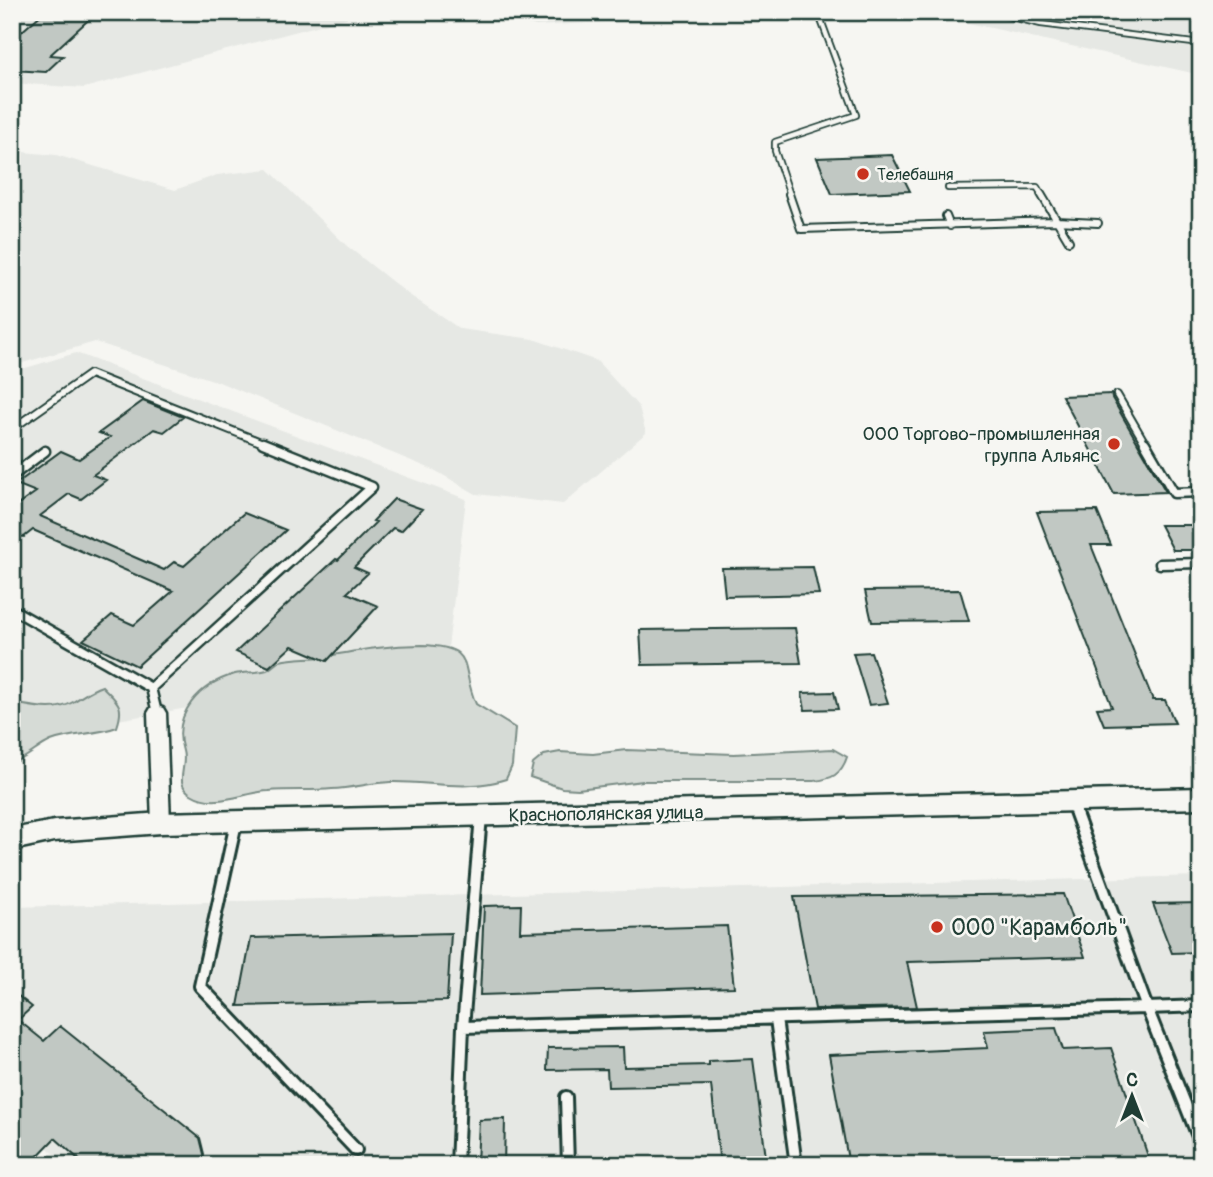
<svg xmlns="http://www.w3.org/2000/svg" width="1213" height="1177" viewBox="0 0 1213 1177" font-family="Pangolin,sans-serif">
<style>
.built{fill:#e6e8e4}
.green{fill:#d6dbd6;stroke:#7a8c85;stroke-width:2}
.building{fill:#c1c8c3;stroke:#1f3d34;stroke-width:2}
.lines{fill:none;stroke-linecap:round;stroke-linejoin:round}
.service-far3-casing{stroke:#1f3d34;stroke-width:8}
.service-far2-casing{stroke:#1f3d34;stroke-width:10}
.service-far1-casing{stroke:#1f3d34;stroke-width:13}
.service-casing{stroke:#1f3d34;stroke-width:16}
.minor-casing{stroke:#1f3d34;stroke-width:5}
.secondary-casing{stroke:#1f3d34;stroke-width:5}
.service-far3{stroke:#f6f6f2;stroke-width:4.5}
.service-far2{stroke:#f6f6f2;stroke-width:6}
.service-far1{stroke:#f6f6f2;stroke-width:8}
.service{stroke:#f6f6f2;stroke-width:10}
.minor{fill:#f6f6f2;fill-rule:evenodd}
.secondary{fill:#f6f6f2;fill-rule:evenodd}
.poi-dot{fill:#c8321e;stroke:#f6f6f2;stroke-width:2.5}
.labels{text-anchor:middle;stroke-width:5;stroke-linejoin:round;paint-order:stroke}
.far-poi-label{font-size:16px;fill:#1f3d34;stroke:#f6f6f2;text-anchor:start}
.poi-label{font-size:19px;fill:#1f3d34;stroke:#f6f6f2;text-anchor:end}
.street-label{font-size:19px;fill:#1f3d34;stroke:#f6f6f2}
.near-poi-label{font-size:23px;fill:#1f3d34;stroke:#f6f6f2;text-anchor:start}
</style>
<rect width="100%" height="100%" fill="#f6f6f2"/>
<filter id="ink" filterUnits="userSpaceOnUse"><feTurbulence type="fractalNoise" baseFrequency=".0143" numOctaves="2"/><feDisplacementMap in="SourceGraphic" scale="14" xChannelSelector="R" yChannelSelector="G"/><feConvolveMatrix kernelMatrix="1 2 1 2 8 2 1 2 1" color-interpolation-filters="sRGB"/></filter>
<g filter="url(#ink)">
<path class="built" d="M12,12H369L84,88L12,83Z
M483,12H1201V75L933,15L709,16L536,26Z
M12,151L56,155L175,190L217,175L268,169L347,246L408,294L460,329L533,339L597,361L639,407L646,433L563,504L476,494L436,471L219,382L95,342L12,366Z
M76,353L466,499L446,664L12,738V372Z
M1201,876V1165H66L12,1115V907Z"/>
<path class="green" d="M422,645C478,647 459,665 476,704L515,728L512,766L506,779C467,792 430,781 390,782C371,783 352,788 332,789C311,791 290,789 269,791C244,792 215,809 191,794C173,783 188,767 183,751C171,714 200,684 235,674C245,672 258,673 267,670C272,668 275,663 280,661C295,657 312,659 327,656C361,650 387,645 422,645Z
M102,686C117,702 125,704 117,727C95,735 72,733 51,741C37,747 27,759 12,763V703C32,706 55,713 73,702C83,696 90,690 102,686Z
M833,749L847,757C841,775 832,779 814,781H643L578,789L562,788L530,777L533,764L544,755L560,752L593,754L626,750L734,754Z"/>
<path class="building" d="M44,12H97L50,55L63,56L46,72L12,70V40Z
M892,155L910,191L832,194L817,158Z
M1111,394L1112,398L1166,492L1114,494L1062,396Z
M143,401L183,417L164,432L154,429L93,475L106,480L81,499L69,494L40,516L164,570L174,562L184,566L244,513L286,530L137,666L83,640L112,615L134,625L173,591L33,530L24,537L12,535V509L36,492L16,484L61,451L79,459L110,437L99,433Z
M394,499L422,509L401,531L393,528L354,567L368,573L347,593L378,606L327,661L292,646L269,667L236,652L336,559L338,560L376,522L373,521Z
M1097,511L1111,545H1091L1153,700H1165L1175,723L1104,725L1097,708L1112,707L1037,512Z
M1160,525H1201V550H1173Z
M813,567L819,594L725,596L722,568Z
M960,590L969,621L872,622L865,591Z
M795,628L801,663L642,665L640,630Z
M871,652L888,703L869,705L853,653Z
M834,692L838,709L805,710L802,693Z
M1063,894L1085,957L907,962L917,1007L815,1009L794,897Z
M1201,903V952L1172,953L1153,904Z
M521,905L520,932L727,926L734,987L480,995L484,906Z
M451,933L447,1001L238,1006L251,938Z
M12,991L32,1007L18,1020L44,1041L60,1026L200,1138L204,1154L203,1165H85L55,1138L29,1165H12Z
M1056,1028L1063,1050L1111,1048L1151,1165H849L829,1055L988,1048L984,1031Z
M623,1047L624,1067L709,1065V1061L753,1059L767,1165H720L711,1085L608,1087L607,1069L547,1070L548,1048Z
M505,1119L504,1165H477L479,1120Z"/>
<g class="lines">
<g class="service-far3-casing">
<path id="service-far3" d="M991,12L1041,24L1201,44
M948,188L1037,187L1042,195
M790,195L775,151V142L856,115L818,12"/>
</g>
<g class="service-far2-casing">
<path id="service-far2" d="M789,194L801,229L1056,221L1098,223
M1041,194L1069,241
M946,216L950,226
M1117,395L1146,445
M12,429L90,374L268,445"/>
</g>
<g class="service-far1-casing">
<path id="service-far1" d="M1145,443L1174,493L1201,492
M12,476L45,451
M1160,564L1201,563
M12,609L151,688
M157,713L151,688L372,487L263,443"/>
</g>
<g class="service-casing">
<path id="service" d="M236,823L200,986L356,1150
M1201,1006L1147,1008L1201,1144
M776,1019L796,1165
M463,1027L1147,1008L1072,803
M566,1097L568,1165
M457,1165L463,1027L481,816"/>
</g>
<g class="minor-casing">
<path id="minor" d="M157,706L163,708L166,713L170,823L168,828L161,831L154,828L152,823L148,713L151,708Z"/>
</g>
<g class="secondary-casing">
<path id="secondary" d="M1201,788V808L161,833L54,841L12,850V829L54,821L161,813Z"/>
</g>
<use href="#service-far3" class="service-far3"/>
<use href="#service-far2" class="service-far2"/>
<use href="#service-far1" class="service-far1"/>
<use href="#service" class="service"/>
<use href="#minor" class="minor"/>
<use href="#secondary" class="secondary"/>
</g>
</g>
<g class="poi-dot">
<circle cx="863" cy="174" r="7"/>
<circle cx="1114" cy="444" r="7"/>
<circle cx="937" cy="927" r="7"/>
</g>
<g class="labels">
<g class="far-poi-label">
<text x="877" y="180">Телебашня</text>
</g>
<g class="poi-label">
<text x="1100" y="440">ООО Торгово-промышленная<tspan x="1100" dy="22">группа Альянс</tspan></text>
</g>
<g class="street-label">
<text transform="translate(606 813) rotate(-1)" y="7">Краснополянская улица</text>
</g>
<g class="near-poi-label">
<text x="951" y="935">ООО "Карамболь"</text>
</g>
</g>
<rect width="1213" height="1177" fill="none" stroke="#f6f6f2" stroke-width="42"/>
<rect x="21" y="21" width="1171" height="1135" fill="none" stroke="#1f3d34" stroke-width="2.5" filter="url(#ink)"/>
<g transform="translate(1132 1096)" stroke="#f6f6f2" stroke-width="5" paint-order="stroke">
<path d="M0-5L12 26L0 18L-12 26Z" fill="#1f3d34"/>
<text y="-10" font-size="19" font-weight="bold" text-anchor="middle" fill="#1f3d34">С</text>
</g>
</svg>
